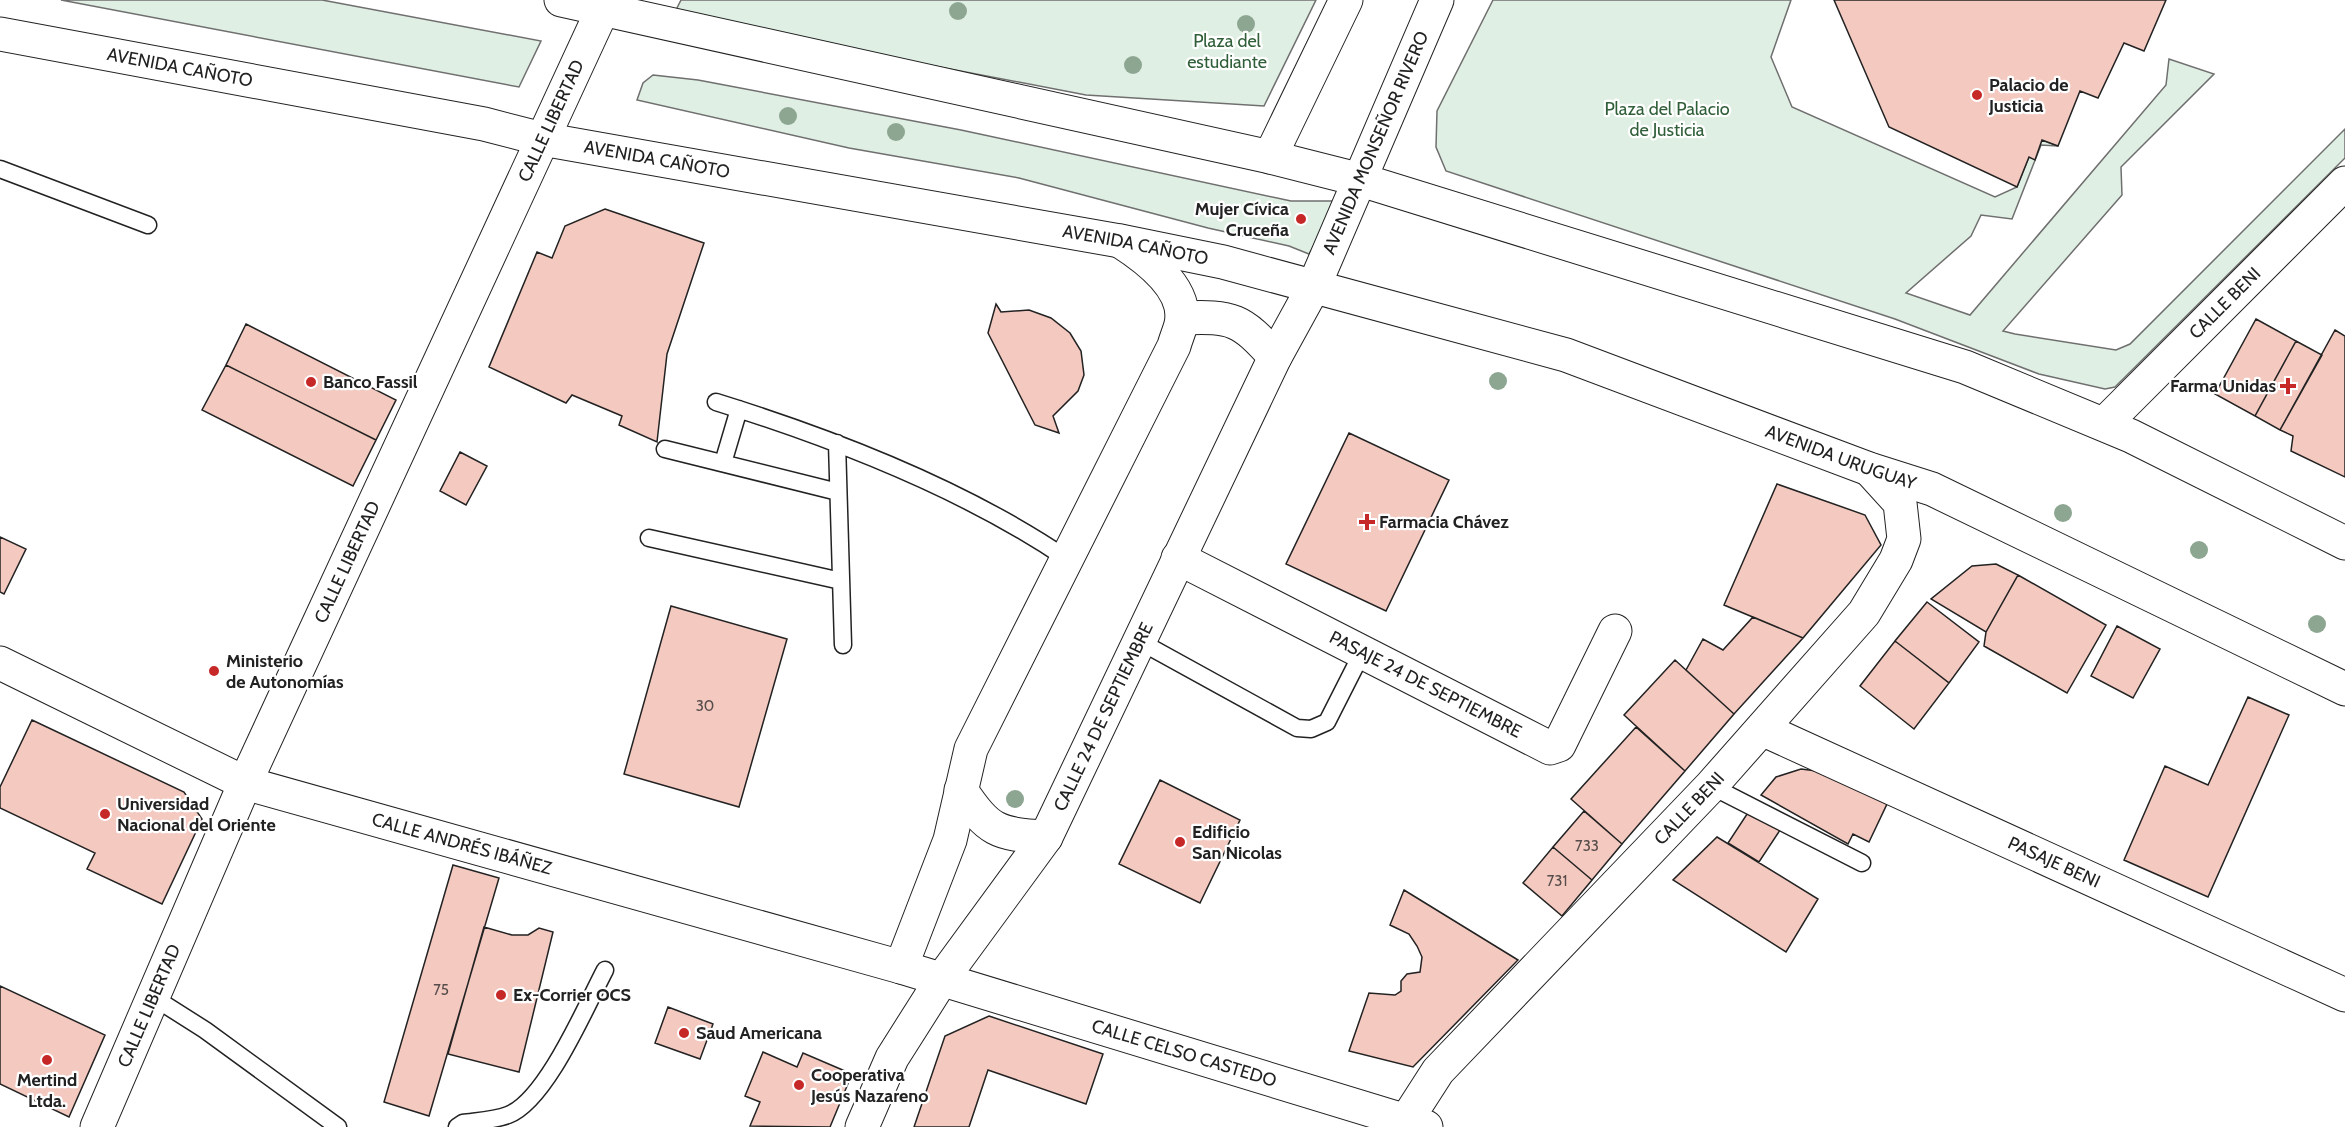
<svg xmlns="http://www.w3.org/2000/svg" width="2345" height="1127" viewBox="0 0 2345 1127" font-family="Cabin,sans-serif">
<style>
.green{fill:#e0efe3;stroke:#6f6f6f;stroke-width:1.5}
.building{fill:#f3c9c0;stroke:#222;stroke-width:1.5}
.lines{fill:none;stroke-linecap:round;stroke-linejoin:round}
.lane-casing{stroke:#222;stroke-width:19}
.street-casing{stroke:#222;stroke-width:35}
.secondary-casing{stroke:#222;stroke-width:35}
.lane{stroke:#fff;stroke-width:16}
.street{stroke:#fff;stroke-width:33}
.secondary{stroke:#fff;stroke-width:33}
.tree{fill:#8da692}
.poi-dot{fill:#c62828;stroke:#fff;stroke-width:2}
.labels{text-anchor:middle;stroke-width:4.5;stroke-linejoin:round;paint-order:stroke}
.number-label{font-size:15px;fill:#564c4a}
.park-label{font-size:18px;fill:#2f5e38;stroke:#fff}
.street-label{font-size:18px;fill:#222;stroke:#fff}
.poi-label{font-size:18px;font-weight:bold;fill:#222;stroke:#fff;text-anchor:start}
</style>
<rect width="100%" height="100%" fill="#fff"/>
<path class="green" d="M61,0H322L541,41L519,87Z
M681,0H1316L1264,106L1086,95L673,16Z
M1493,0H1791L1771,57L1792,107L1995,197L2017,187L2029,157L2042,140L2058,146L2041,145L2012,219L1981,215L1971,236L1906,293L1970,315L2166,85L2169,59L2214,74L2121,167L2122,195L2003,331L2015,334L2116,350L2130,344L2345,129V158L2115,387L2105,389L2039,374L1895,319L1446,171L1436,147L1437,111Z
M653,75L698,80L961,130L1291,201H1341L1309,254L1289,246L1208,228L1019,178L849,148L637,100L643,83Z"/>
<path class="building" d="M1834,0H2166L2144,51L2124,43L2098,98L2080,91L2058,146L2042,140L2035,160L2029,157L2017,187L1889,127Z
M605,209L704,243L667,354L657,442L619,425L622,416L572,395L566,403L489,367L537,252L552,258L565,226Z
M996,304L1001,312L1029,310L1051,318L1070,333L1081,351L1084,375L1078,391L1053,416L1059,433L1035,425L988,333Z
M2256,319L2296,341L2255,416L2215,394Z
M246,324L396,400L376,440L226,365Z
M2335,330L2345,336V477L2291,451L2293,436L2280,430Z
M2296,341L2322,355L2280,430L2255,416Z
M226,365L376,440L353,486L202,410Z
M1349,433L1449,480L1386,611L1286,564Z
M460,452L487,466L466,505L440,491Z
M1777,484L1865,515L1881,545L1803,638L1724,605Z
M0,537L26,549L4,594L0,592Z
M1996,564L2018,575L1986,632L1931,599L1972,566Z
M2018,575L2106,625L2067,693L1984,646L1986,632Z
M1927,602L1979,642L1949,683L1895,641Z
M671,606L787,639L739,807L624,774Z
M1753,617L1803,638L1734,714L1686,670L1703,639L1723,650Z
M2117,626L2160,649L2133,698L2091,676Z
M1895,641L1949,683L1914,729L1860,686Z
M1675,660L1734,714L1685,771L1624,715Z
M2248,697L2289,715L2208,897L2124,860L2165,766L2208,785Z
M32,720L184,792L202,819L162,904L87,869L95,853L0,808V787Z
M1636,727L1685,771L1622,844L1571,799Z
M1801,769L1817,771L1887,804L1869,842L1853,834L1848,844L1761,795L1776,777Z
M1160,780L1240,820L1200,903L1119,864Z
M1751,808L1782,827L1759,862L1728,843Z
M1584,811L1622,844L1592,880L1553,847Z
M1717,837L1818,899L1786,952L1673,880Z
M1553,847L1592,880L1562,916L1523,883Z
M453,865L499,878L429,1116L384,1102Z
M1404,890L1518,960L1413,1067L1349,1051L1369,993L1395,995L1401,991V981L1407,974L1420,972L1422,957L1417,946L1409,934L1390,925Z
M484,927L512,935H528L539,928L553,932L519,1072L448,1054Z
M0,986L105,1035L69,1117L0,1084Z
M668,1007L713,1024L700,1059L655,1043Z
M989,1016L1103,1054L1086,1104L988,1070L969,1127H914L945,1036Z
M763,1052L797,1067L803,1053L852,1074L830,1127L750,1126L760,1102L745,1096Z"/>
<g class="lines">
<g class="lane-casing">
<path id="lane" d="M0,169L148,225
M716,402C835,439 964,489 1067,559
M837,443L843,645
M665,449L838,492
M723,463L739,409
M649,538L841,581
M1139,641L1297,728L1311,729L1327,722L1363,651
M1711,786L1862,863
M153,997L205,1030L338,1127
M457,1127L463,1123C477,1121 495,1120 508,1115C546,1101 586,1006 605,970"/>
</g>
<g class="street-casing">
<g id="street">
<path d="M1182,318C1233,316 1241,319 1275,357"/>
<path id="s1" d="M1178,558L1550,748L1559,745L1615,631"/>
<path id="s2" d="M0,663L245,783L901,967L1426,1127"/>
<path id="s3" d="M1762,729L2345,995"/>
<path d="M961,790C989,831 996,834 1046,837"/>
<path d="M901,967L950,840L971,749L1174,346C1176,338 1181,328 1182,319C1184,285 1145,257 1120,241"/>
<path id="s4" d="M862,1127L892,1058L942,979L1046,837L1275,357L1314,286"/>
<path id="s5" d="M1402,1127L1438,1071L1711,786L1864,613L1896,560L1904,539L1900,503L1869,469"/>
</g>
</g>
<g class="secondary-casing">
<g id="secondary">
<path d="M561,0L1270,157L1361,180L1965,367L2131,436L2345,543"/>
<path id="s6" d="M0,34L484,124L542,139L1120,241L1223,262L1566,355L1869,469L1932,489L2345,689"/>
<path d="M1270,157L1346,0"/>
<path id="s7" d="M1314,286L1437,0"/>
<path id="s8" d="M2104,424L2345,183"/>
<path id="s9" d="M97,1127L245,783L607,0"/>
</g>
</g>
<use href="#lane" class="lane"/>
<use href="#street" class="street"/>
<use href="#secondary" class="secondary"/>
</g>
<g class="tree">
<circle cx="958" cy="11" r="9"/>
<circle cx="1246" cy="24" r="9"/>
<circle cx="1133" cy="65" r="9"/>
<circle cx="788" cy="116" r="9"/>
<circle cx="896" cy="132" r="9"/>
<circle cx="1498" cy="381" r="9"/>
<circle cx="2063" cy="513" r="9"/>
<circle cx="2199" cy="550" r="9"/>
<circle cx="2317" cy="624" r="9"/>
<circle cx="1015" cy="799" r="9"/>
</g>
<g class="poi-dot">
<circle cx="1977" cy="95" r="6"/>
<circle cx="1301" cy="219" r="6"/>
<circle cx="311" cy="382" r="6"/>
<path d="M2285 377h6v6h6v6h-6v6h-6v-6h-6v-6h6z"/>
<path d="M1364 513h6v6h6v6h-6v6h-6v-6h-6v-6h6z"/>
<circle cx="214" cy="671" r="6"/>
<circle cx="105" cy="814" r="6"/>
<circle cx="1180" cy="842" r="6"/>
<circle cx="501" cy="995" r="6"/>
<circle cx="684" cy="1033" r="6"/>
<circle cx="47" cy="1060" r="6"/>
<circle cx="799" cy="1085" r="6"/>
</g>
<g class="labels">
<g class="number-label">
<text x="705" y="711">30</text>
<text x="1587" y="851">733</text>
<text x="1557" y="886">731</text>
<text x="441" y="995">75</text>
</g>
<g class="park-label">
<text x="1227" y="47">Plaza del<tspan x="1227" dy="21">estudiante</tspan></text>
<text x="1667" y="115">Plaza del Palacio<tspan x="1667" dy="21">de Justicia</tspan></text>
</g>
<g class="street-label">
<text dy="6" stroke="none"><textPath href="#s6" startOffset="183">AVENIDA CAÑOTO</textPath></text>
<text dy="6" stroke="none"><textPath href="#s9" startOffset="1104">CALLE LIBERTAD</textPath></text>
<text dy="6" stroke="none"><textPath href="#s7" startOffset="156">AVENIDA MONSEÑOR RIVERO</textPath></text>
<text dy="6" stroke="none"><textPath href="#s6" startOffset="669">AVENIDA CAÑOTO</textPath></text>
<text dy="6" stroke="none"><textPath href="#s6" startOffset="1155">AVENIDA CAÑOTO</textPath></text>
<text dy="6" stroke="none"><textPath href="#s8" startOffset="171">CALLE BENI</textPath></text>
<text dy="6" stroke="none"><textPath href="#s6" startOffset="1893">AVENIDA URUGUAY</textPath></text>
<text dy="6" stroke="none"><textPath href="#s9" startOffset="618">CALLE LIBERTAD</textPath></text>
<text dy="6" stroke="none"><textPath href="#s1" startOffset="278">PASAJE 24 DE SEPTIEMBRE</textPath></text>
<text dy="6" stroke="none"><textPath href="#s4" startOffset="478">CALLE 24 DE SEPTIEMBRE</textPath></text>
<text dy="6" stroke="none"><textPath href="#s5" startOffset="430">CALLE BENI</textPath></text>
<text dy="6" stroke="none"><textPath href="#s2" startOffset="498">CALLE ANDRÉS IBÁÑEZ</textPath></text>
<text dy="6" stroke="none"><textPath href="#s3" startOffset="321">PASAJE BENI</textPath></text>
<text dy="6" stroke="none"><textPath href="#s9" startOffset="132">CALLE LIBERTAD</textPath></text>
<text dy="6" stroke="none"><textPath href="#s2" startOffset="1250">CALLE CELSO CASTEDO</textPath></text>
</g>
<g class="poi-label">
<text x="1989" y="91">Palacio de<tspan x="1989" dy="21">Justicia</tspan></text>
<text x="1289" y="215" text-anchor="end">Mujer Cívica<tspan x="1289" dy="21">Cruceña</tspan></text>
<text x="323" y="388">Banco Fassil</text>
<text x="2276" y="392" text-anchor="end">Farma Unidas</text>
<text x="1379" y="528">Farmacia Chávez</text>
<text x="226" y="667">Ministerio<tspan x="226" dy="21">de Autonomías</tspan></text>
<text x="117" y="810">Universidad<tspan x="117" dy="21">Nacional del Oriente</tspan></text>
<text x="1192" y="838">Edificio<tspan x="1192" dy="21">San Nicolas</tspan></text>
<text x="513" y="1001">Ex-Corrier OCS</text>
<text x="696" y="1039">Saud Americana</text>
<text x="811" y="1081">Cooperativa<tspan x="811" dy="21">Jesús Nazareno</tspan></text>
<text x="47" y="1086" text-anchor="middle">Mertind<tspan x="47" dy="21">Ltda.</tspan></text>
</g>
</g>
</svg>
